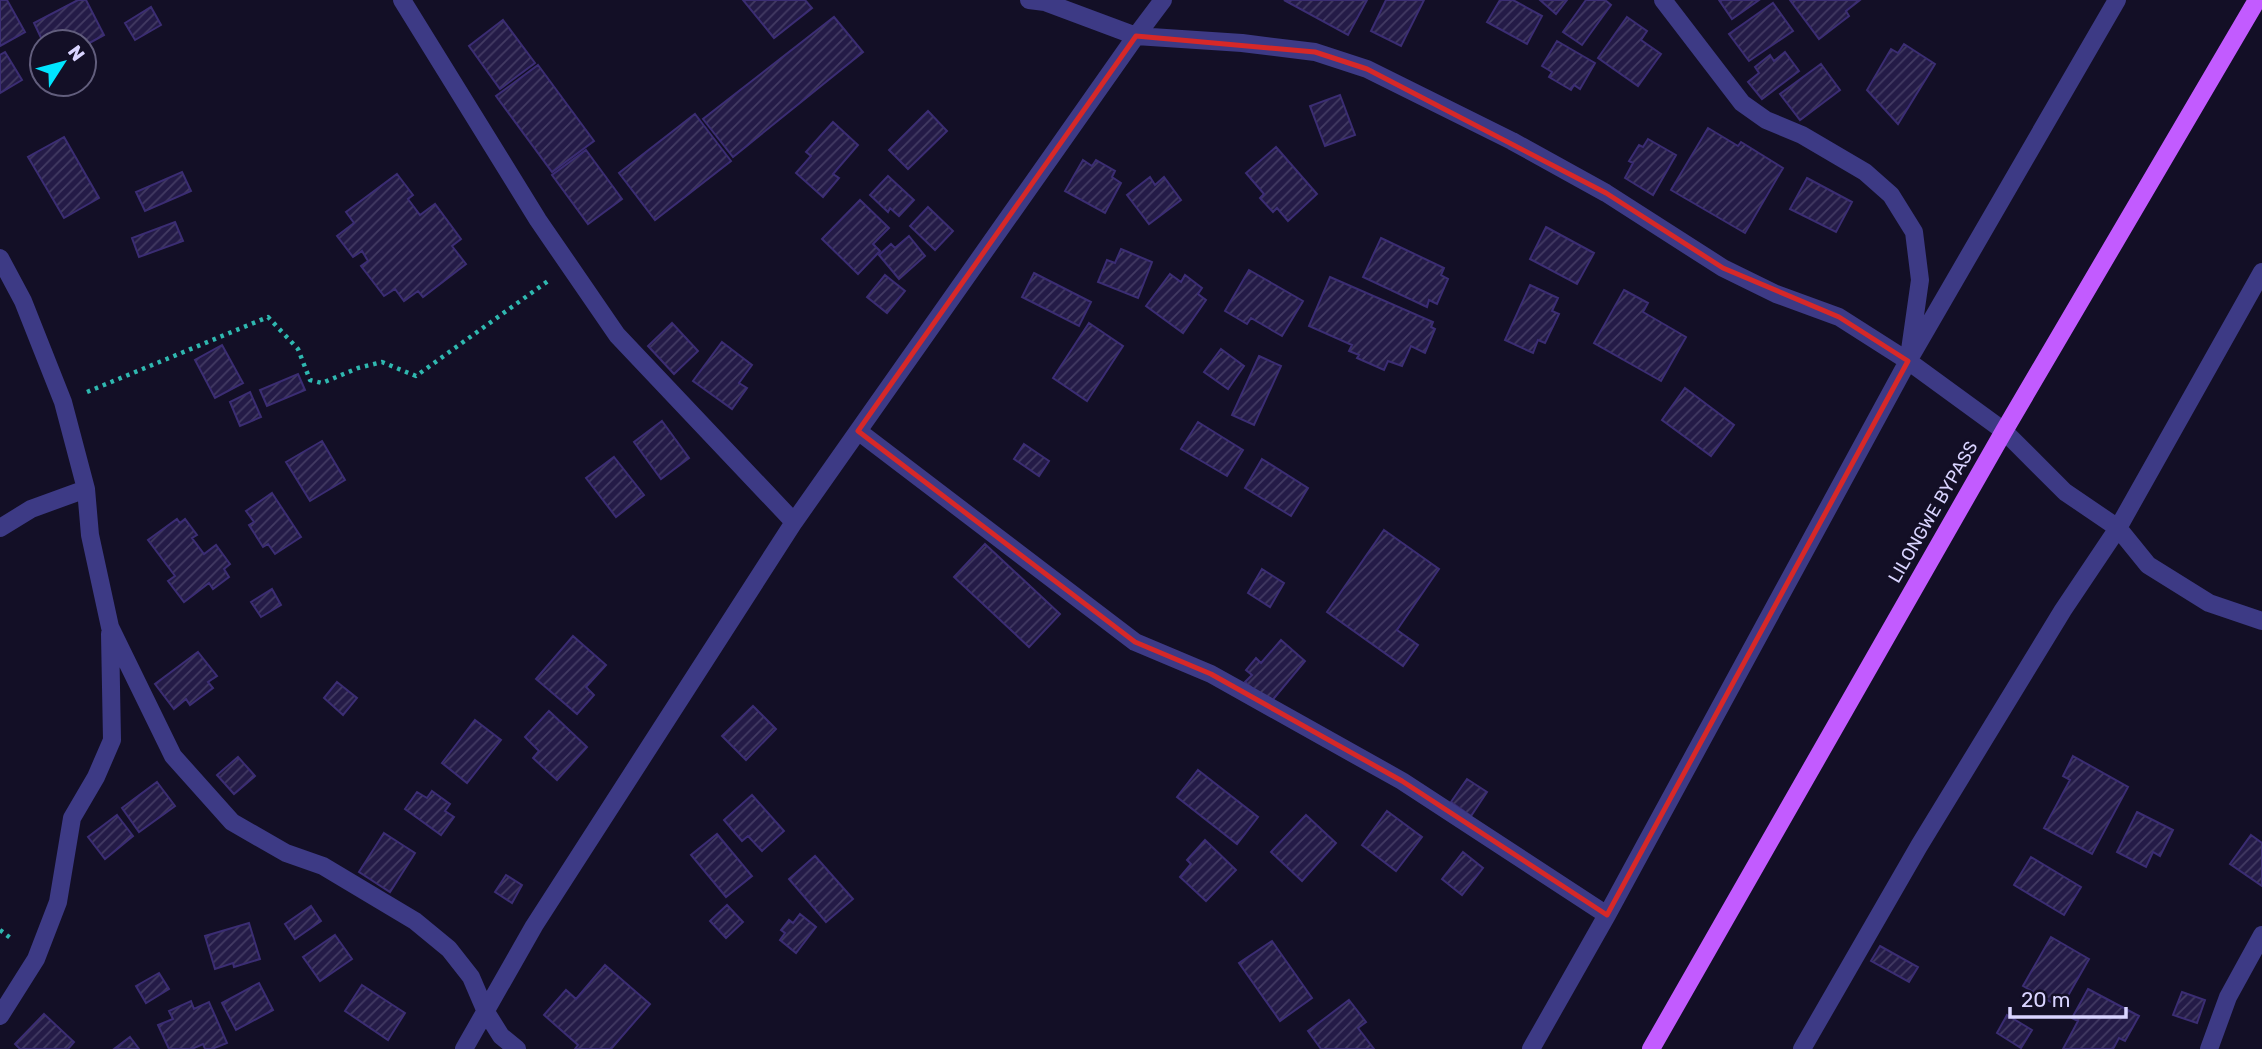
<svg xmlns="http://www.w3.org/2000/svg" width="2262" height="1049" viewBox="0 0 2262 1049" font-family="Rubik,sans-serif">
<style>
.building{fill:url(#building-hatch);stroke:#3b2d73;stroke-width:2}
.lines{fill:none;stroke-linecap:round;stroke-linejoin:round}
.path{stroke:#2fb8b0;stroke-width:4.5;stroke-dasharray:3.5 5;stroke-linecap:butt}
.minor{stroke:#3d3a85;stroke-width:18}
.primary{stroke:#c25bff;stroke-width:18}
.marked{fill:none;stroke:#d62828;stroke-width:5;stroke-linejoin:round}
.labels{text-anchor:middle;stroke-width:6;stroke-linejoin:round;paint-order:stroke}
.street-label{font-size:18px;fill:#d9d4ff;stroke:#130f26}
</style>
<defs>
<pattern id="building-hatch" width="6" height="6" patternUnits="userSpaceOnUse" patternTransform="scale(1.75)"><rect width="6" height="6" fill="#241b47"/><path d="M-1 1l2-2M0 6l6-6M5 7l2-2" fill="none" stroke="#433b63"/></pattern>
</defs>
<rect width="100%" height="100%" fill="#130f26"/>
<path class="building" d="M0,0H7L25,32L0,46Z
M78,0H86L104,35L84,46V42H43L34,23Z
M743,0H805L812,8L774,38Z
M1284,0H1367L1348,35Z
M1386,0H1424L1401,46L1371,31Z
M1500,0H1513L1542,16L1527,44L1487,22Z
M1540,0H1567L1556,14Z
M1586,0H1605L1611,5L1582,45L1563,32Z
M1719,0H1759L1732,19Z
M1790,0H1860L1846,11L1849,16L1819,39Z
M1773,3L1793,31L1749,61L1729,34Z
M151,7L161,25L135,40L125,23Z
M834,17L863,52L733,157L703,119Z
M1627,17L1647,31L1641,40L1661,54L1638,86L1598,58Z
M503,20L535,63L500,89L469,46Z
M1557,41L1595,63L1580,89L1574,85L1571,90L1549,77L1552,72L1542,66Z
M1904,44L1935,64L1898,124L1867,90L1891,49L1898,53Z
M5,52L22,80L0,93V55Z
M1785,52L1799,71L1762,99L1748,82L1759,73L1755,67L1770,55L1774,61Z
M1821,64L1840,90L1800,120L1780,94Z
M538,65L594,141L552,172L496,96Z
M1340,95L1355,135L1325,146L1310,106Z
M928,111L947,131L908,169L889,150Z
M695,114L731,161L655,220L619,173Z
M833,122L858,145L833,174L839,178L823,197L796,173L811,156L806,152Z
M1708,128L1738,146L1741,142L1783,168L1745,233L1671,190Z
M64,137L99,198L64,218L28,157Z
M1648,139L1676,155L1653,195L1625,178L1633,163L1629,161L1639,145L1643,147Z
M1276,147L1317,194L1288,221L1277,208L1273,212L1260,198L1264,194L1246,173Z
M586,150L622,199L588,224L552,175Z
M1083,160L1092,166L1096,160L1115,171L1112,177L1121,183L1105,213L1065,191Z
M182,172L191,191L145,211L136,192Z
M397,174L413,195L408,199L420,215L435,204L461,239L452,246L466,264L423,297L418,291L404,301L395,289L384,296L361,266L368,261L362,251L353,257L337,236L354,223L346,212Z
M888,176L914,200L899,216L890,208L888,212L870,195Z
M1150,177L1155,185L1164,177L1181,200L1149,224L1127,195Z
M1807,178L1852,202L1836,232L1790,209Z
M860,200L889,228L873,244L880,251L858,274L822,239Z
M928,207L953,231L935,250L910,226Z
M175,222L183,241L139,257L132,238Z
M1546,227L1594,253L1577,284L1530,259Z
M909,236L925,256L899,279L879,255L891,244L895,248Z
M1381,238L1444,268L1441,275L1448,279L1437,304L1429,300L1427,307L1363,277Z
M1121,249L1152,262L1138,298L1098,282L1107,260L1115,263Z
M1249,270L1303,301L1282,336L1251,318L1247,324L1225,311Z
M1034,273L1091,302L1079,326L1022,297Z
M1170,274L1181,282L1185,275L1202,288L1198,294L1206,300L1183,333L1146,306Z
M885,275L905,291L887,313L867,297Z
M1330,277L1433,322L1431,327L1435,329L1425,353L1411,346L1402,366L1388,361L1384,370L1357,358L1359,355L1349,351L1352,345L1309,326Z
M1530,285L1558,298L1552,311L1559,314L1545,343L1538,340L1533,353L1505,340Z
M1624,290L1648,303L1643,312L1686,337L1661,381L1594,343Z
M672,323L698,351L674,374L648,346Z
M1089,323L1123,346L1087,401L1053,378Z
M722,342L752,365L739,383L747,388L732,409L693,381Z
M222,345L243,383L215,398L195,360Z
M1221,349L1244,366L1228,389L1204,372Z
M1259,356L1281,366L1254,425L1232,415Z
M298,374L305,390L267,406L260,390Z
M1685,388L1734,425L1711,456L1662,420Z
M250,392L261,417L240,426L230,402Z
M662,421L689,458L661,479L634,442Z
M1198,422L1243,450L1227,476L1181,449Z
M322,441L345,480L310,501L286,462Z
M1024,444L1049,461L1039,476L1014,459Z
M614,457L644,495L616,517L586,478Z
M1262,459L1308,488L1291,516L1245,488Z
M272,493L301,537L275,554L268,544L263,547L249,525L254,522L246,511Z
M177,519L180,523L185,519L197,535L192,538L204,554L216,545L230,564L224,569L229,577L213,589L209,583L184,602L168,581L175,576L148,540Z
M1384,530L1439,569L1397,630L1418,645L1403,666L1327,612Z
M985,544L1060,614L1029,647L954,577Z
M1262,569L1284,583L1270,607L1248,593Z
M272,589L281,605L261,617L251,602Z
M573,636L606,665L586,687L594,695L577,714L536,679Z
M1281,640L1305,661L1270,703L1245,682L1252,675L1246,670L1256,658L1261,663Z
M198,652L217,676L208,682L213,688L190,705L186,699L174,709L155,684Z
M337,682L357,698L343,715L324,698Z
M753,706L776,729L746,760L722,736Z
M549,711L587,747L557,780L533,758L539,751L525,737Z
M475,720L501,740L467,783L442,763Z
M2073,756L2128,787L2092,854L2044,828L2070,780L2063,776Z
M238,757L255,776L234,794L217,775Z
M1198,770L1258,817L1237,844L1177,797Z
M1467,779L1487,792L1471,816L1451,802Z
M157,782L175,806L139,832L122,808Z
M432,791L450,804L445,811L454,817L441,835L405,809L417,792L427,798Z
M752,795L784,831L762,851L748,836L742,841L724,820Z
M1387,811L1422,837L1396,871L1362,845Z
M2137,812L2173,830L2160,856L2153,852L2146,867L2117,852Z
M117,815L133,836L105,859L88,837Z
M1306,815L1336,843L1302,881L1271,852Z
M384,833L415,853L390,892L359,872Z
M717,834L752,876L726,897L691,855Z
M2251,835L2262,843V886L2230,864Z
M1205,840L1236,870L1206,901L1180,877L1191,864L1187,860Z
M1463,852L1483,868L1462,895L1442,879Z
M815,856L853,899L826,922L789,879Z
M2031,857L2081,887L2064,915L2014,885Z
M506,875L522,885L512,903L495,892Z
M727,905L743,922L726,938L710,921Z
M311,906L321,921L295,939L285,924Z
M800,914L816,927L796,953L780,940L785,933L781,930L789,920L793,923Z
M249,923L260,959L234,967L233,963L215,969L205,936Z
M335,935L352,959L320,981L303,957Z
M2051,937L2089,959L2061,1008L2023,986Z
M1272,941L1312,998L1280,1021L1239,963Z
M1880,946L1918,967L1909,982L1871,961Z
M605,965L650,1004L611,1049H575L578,1045L544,1015L566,990L576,999Z
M159,973L169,989L146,1003L136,986Z
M259,983L273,1010L236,1030L222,1003Z
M362,985L405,1013L388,1040L345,1011Z
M2088,989L2139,1016L2125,1041L2119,1038L2113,1049H2063L2078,1021L2072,1018Z
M2182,992L2205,1000L2197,1023L2173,1015Z
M1349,1000L1366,1022L1358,1028L1374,1049H1321L1308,1031Z
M191,1001L194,1009L209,1002L227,1043L212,1049H205L203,1044L192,1049H169L158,1025L173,1019L169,1011Z
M44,1014L74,1042L68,1049H20L15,1044Z
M2007,1015L2032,1030L2021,1048L1997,1033Z
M130,1037L139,1049H114Z"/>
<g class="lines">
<path class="path" d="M87,392L268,317L298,349L310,380L322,383L358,368L382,362L416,376L548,281
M0,930L13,940"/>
<path class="minor" d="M402,0L538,220L617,335L794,522
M1029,0L1045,2L1136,36L1242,43L1315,52L1367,69L1512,141L1606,193L1723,268L1776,294L1839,317L1908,361L2004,431L2065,492L2118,528L2148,565L2209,603L2262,621
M1663,0L1742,103L1766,120L1802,135L1865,172L1891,195L1914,232L1920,280L1910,350
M0,258L23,301L63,402L86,489L90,535L110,627L173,756L232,822L286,853L323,866L415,921L449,949L471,977L486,1012L501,1036L517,1049
M858,431L1135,642L1211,674L1402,781L1607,915
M0,528L31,509L86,489
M0,1016L36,959L58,902L72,818L96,777L112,740L110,634
M464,1049L534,926L794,522L1136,36L1163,0
M1531,1049L1607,915L1908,361L2117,0
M1802,1049L1919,846L2063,610L2118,528L2262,272
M2209,1049L2228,997L2262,935"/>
<path class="primary" d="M1651,1049L2004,431L2257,0"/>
</g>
<path class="marked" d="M1136,36L1315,52L1367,69L1606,193L1723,268L1839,317L1908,361L1607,915L1402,781L1211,674L1135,642L858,431Z"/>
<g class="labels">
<g class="street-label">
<text transform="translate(1933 512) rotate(-60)" y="6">LILONGWE BYPASS</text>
</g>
</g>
<g transform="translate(63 63) rotate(54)"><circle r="33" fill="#130f26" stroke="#625e7d" stroke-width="2"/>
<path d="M0-5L12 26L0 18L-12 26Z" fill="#00e5ff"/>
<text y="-10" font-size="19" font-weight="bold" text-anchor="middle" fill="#d9d4ff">N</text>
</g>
<path d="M2010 1007v10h116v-10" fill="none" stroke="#d9d4ff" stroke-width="3.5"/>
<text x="2021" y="1007" font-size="21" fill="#d9d4ff" stroke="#130f26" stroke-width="5" paint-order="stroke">20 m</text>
</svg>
